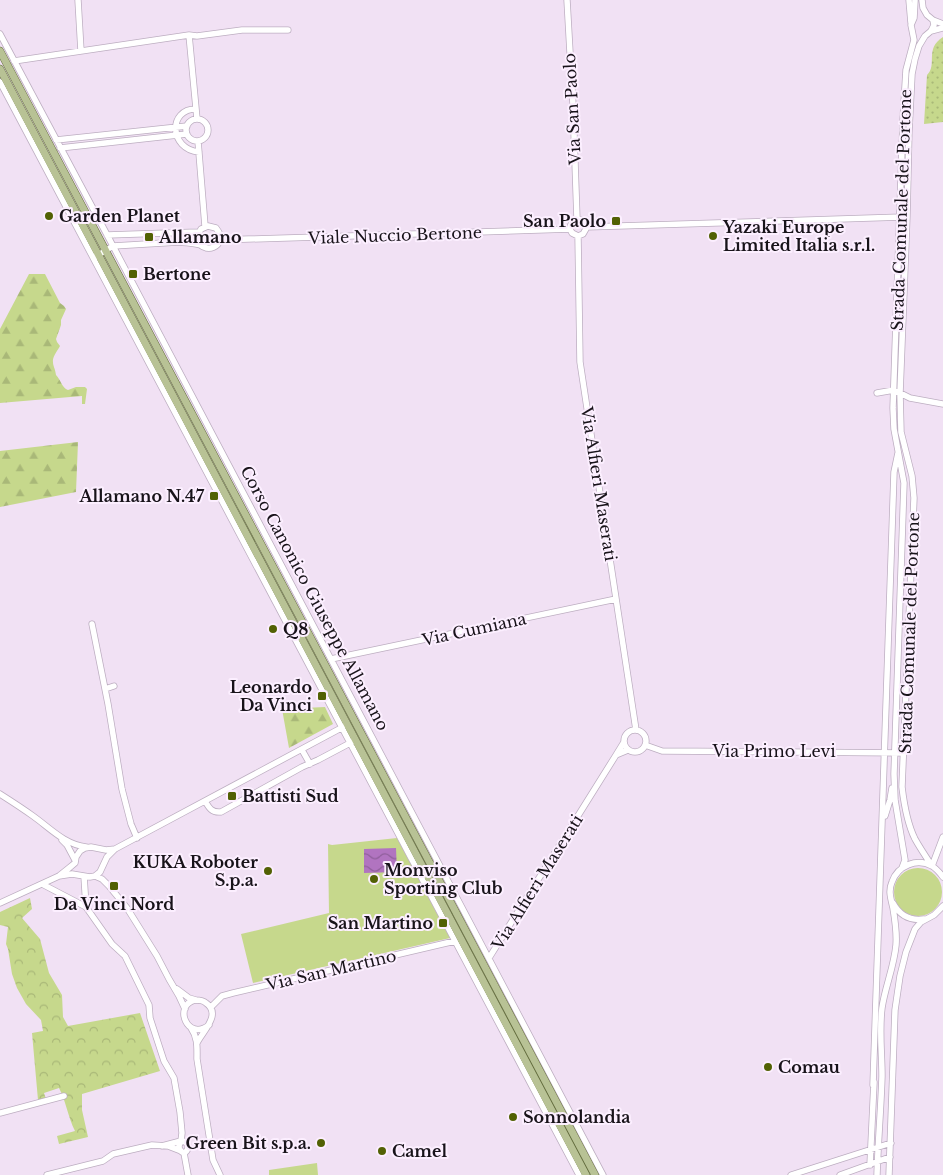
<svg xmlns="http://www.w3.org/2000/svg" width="943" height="1175" viewBox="0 0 943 1175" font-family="'Libre Baskerville',serif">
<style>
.grass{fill:#c6d88c}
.forest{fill:url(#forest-firs)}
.park{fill:url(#park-crowns)}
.garden{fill:url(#garden-dots)}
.water{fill:url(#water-waves)}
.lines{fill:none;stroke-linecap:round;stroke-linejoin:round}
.minor-casing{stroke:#bdaec1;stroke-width:7}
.major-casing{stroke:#616a3c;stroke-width:8}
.minor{stroke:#fff;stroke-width:5.5}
.major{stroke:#b8c295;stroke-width:7}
.poi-dot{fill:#526104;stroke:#fcefff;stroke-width:2}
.labels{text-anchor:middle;stroke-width:4;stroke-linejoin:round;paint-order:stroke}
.street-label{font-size:16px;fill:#18131a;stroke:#fcefff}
.poi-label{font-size:16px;font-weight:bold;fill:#18131a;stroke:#fcefff;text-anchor:start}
</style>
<defs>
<pattern id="forest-firs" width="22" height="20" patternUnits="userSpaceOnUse" patternTransform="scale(1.25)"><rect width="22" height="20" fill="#c6d88c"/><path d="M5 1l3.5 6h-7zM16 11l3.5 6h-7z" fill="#a9b878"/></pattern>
<pattern id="park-crowns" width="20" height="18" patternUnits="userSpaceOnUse" patternTransform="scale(1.25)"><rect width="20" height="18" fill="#c6d88c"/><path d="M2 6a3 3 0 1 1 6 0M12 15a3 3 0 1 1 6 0" fill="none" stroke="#a9b878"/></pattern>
<pattern id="garden-dots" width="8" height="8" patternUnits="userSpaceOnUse" patternTransform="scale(1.25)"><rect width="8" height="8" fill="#c6d88c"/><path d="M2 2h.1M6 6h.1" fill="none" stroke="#a9b878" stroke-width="1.8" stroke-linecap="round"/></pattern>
<pattern id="water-waves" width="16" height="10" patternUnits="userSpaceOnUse" patternTransform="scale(1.25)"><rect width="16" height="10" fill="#b174c0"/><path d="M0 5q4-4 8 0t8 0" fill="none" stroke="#8f5e9b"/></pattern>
</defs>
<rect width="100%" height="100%" fill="#f1e1f4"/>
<path class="grass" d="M397,838L450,938L253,983L241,934L329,913L328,844L332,845Z
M894 892a24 24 0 1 1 48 0a24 24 0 1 1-48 0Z
M317,1163L318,1175H269V1170Z"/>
<path class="forest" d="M29,274H45L60,303L64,306L66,309L61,320V325L56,339L57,342L60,346C58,350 52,357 53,362C53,366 55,368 56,375C61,380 62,388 68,390L76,387H85L87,389L85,404H82V396L0,403V329Z
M78,442L76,492L0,507V451Z
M325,707L333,724L289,748L282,709Z"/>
<path class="park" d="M30,898L32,909L22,918L40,939L49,973L62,995L63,1017L68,1026L140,1013L160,1071L82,1094V1110L88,1137L59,1144L57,1136L75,1131C68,1117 66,1101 59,1088L44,1093L46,1099L38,1100L32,1033L43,1031L41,1020L26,1004L17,988L12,974L8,949L6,944L8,927L0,925V912Z"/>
<path class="garden" d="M943,37V122L924,124L927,75C938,65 924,49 943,37Z"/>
<path class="water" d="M396,848L397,872L364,873V849Z"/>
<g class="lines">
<g class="minor-casing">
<path id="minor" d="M78,0L81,51
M567,0L573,105L577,219
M909,0L911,23
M922,0L923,8L927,15L933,20L934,25L931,31L925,36L919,46L915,59L912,74L909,132L907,217L900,393L901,432L912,476L914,498L902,787C904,804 907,823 915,839C920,848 926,857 932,866
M933,20L943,24
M931,31L943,28
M0,34L113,246L603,1175
M189,35L197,119
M14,61L189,35L197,36L242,30H288
M0,82L579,1175
M196,109C168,109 169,149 199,152
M186 130a11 11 0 1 1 22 0a11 11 0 1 1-22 0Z
M56,140L187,126
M198,141L205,226
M60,148L187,134
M587,227L902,217
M570,229C571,216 583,216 587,227
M570,229L572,233L578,236L583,234L587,227
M107,235L198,232
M578,236L580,362L636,730
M219,240L570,229
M95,257L113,246L180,242L198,235L201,229L208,226L216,228C219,232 221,235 220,240C218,247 210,250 204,247C202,247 201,245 200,245C194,243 186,243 180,242
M877,393L894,390L910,398L943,404
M92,624L108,704L122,789L131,824L137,838
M331,659L616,599
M105,689L114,686
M624 741a11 11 0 1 1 22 0a11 11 0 1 1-22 0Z
M624,742L616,755L628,750
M645,745L662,751L904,753
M302,750L310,764
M0,794C11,801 22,808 33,816C50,828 64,844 86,847
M205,801C209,808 212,813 221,812L302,767L318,760L352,742
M885,816L890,800L892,788
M62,840L67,845L75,860
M932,866L943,837
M902,868L905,860L895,800L894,774L904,483L894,429L893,408L903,119L906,70L914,40L911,25L914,18L915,0
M59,876L72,874L90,877L95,876L100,872L107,857L115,849L343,727
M84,876L86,907L112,944L125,956L149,1005L150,1018L164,1061L174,1078L180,1112L182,1133L181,1141L162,1146
M95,876L102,879L109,886L127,908L157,956L169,979L179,996L185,1009
M42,884L86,907
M0,903L59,876L69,868L75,863L76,857L80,851L85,848L91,847L106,850L115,849
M893,903C900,916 910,921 924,919
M489,958L616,755
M177,989L189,998L196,1000
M211,1007L222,996L233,993L455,941
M191,1028C198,1038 197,1048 197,1059L213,1160L220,1175
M197,1043C203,1031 222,1014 206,1003C203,1000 199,1000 195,1000C173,1005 187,1042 209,1025
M873,1085L894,472L898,453
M0,1113L64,1096
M184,1153C188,1151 189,1147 187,1143L183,1141L180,1143C178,1147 179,1151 184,1153L188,1175
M870,1165L874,1082
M47,1175L103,1161L113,1154L152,1145L168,1146L181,1151
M791,1175L891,1143
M840,1175L890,1157
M877,1175C878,1142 881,1109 882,1076C882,1054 879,1030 882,1008C885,987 894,967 896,945C897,933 895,920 893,908C891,899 888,891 892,882C898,865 917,858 932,866C937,869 940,873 943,877
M889,1175L895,1010L900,976L906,952L915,929L921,922L934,915L943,906"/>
</g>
<g class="major-casing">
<path id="major" d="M0,51L595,1175
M0,69L586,1175"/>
</g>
<use href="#minor" class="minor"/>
<use href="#major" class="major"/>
</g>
<g class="poi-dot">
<circle cx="49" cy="216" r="5"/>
<rect x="611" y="216" width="10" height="10" rx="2.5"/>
<circle cx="713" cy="236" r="5"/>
<rect x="144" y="232" width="10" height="10" rx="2.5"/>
<rect x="128" y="269" width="10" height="10" rx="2.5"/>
<rect x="209" y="491" width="10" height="10" rx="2.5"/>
<circle cx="273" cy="629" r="5"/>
<rect x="317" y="691" width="10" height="10" rx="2.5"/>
<rect x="227" y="791" width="10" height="10" rx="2.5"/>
<circle cx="268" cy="871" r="5"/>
<circle cx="374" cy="879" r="5"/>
<rect x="109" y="881" width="10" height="10" rx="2.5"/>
<rect x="438" y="918" width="10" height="10" rx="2.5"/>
<circle cx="768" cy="1067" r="5"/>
<circle cx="513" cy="1117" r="5"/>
<circle cx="321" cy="1143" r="5"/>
<circle cx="382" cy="1151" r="5"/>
</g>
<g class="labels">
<g class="street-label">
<text transform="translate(572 109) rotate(-93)" y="6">Via San Paolo</text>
<text transform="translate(901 210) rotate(-88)" y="6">Strada Comunale del Portone</text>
<text transform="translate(395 235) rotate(-2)" y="6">Viale Nuccio Bertone</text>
<text transform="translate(599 484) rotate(81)" y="6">Via Alfieri Maserati</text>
<text transform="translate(315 598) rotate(62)" y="6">Corso Canonico Giuseppe Allamano</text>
<text transform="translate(474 629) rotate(-12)" y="6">Via Cumiana</text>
<text transform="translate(909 633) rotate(-88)" y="6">Strada Comunale del Portone</text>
<text x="774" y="757">Via Primo Levi</text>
<text transform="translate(537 882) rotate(-58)" y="6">Via Alfieri Maserati</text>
<text transform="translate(331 970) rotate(-13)" y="6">Via San Martino</text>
</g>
<g class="poi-label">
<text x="59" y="222">Garden Planet</text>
<text x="606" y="227" text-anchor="end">San Paolo</text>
<text x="723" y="233">Yazaki Europe<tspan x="723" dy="18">Limited Italia s.r.l.</tspan></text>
<text x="159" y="243">Allamano</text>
<text x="143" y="280">Bertone</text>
<text x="204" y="502" text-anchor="end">Allamano N.47</text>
<text x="283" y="635">Q8</text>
<text x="312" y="693" text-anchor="end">Leonardo<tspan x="312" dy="18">Da Vinci</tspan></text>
<text x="242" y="802">Battisti Sud</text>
<text x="258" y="868" text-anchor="end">KUKA Roboter<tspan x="258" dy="18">S.p.a.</tspan></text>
<text x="384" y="876">Monviso<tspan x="384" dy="18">Sporting Club</tspan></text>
<text x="114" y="910" text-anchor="middle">Da Vinci Nord</text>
<text x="433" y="929" text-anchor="end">San Martino</text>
<text x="778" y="1073">Comau</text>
<text x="523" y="1123">Sonnolandia</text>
<text x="311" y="1149" text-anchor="end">Green Bit s.p.a.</text>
<text x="392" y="1157">Camel</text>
</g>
</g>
</svg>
